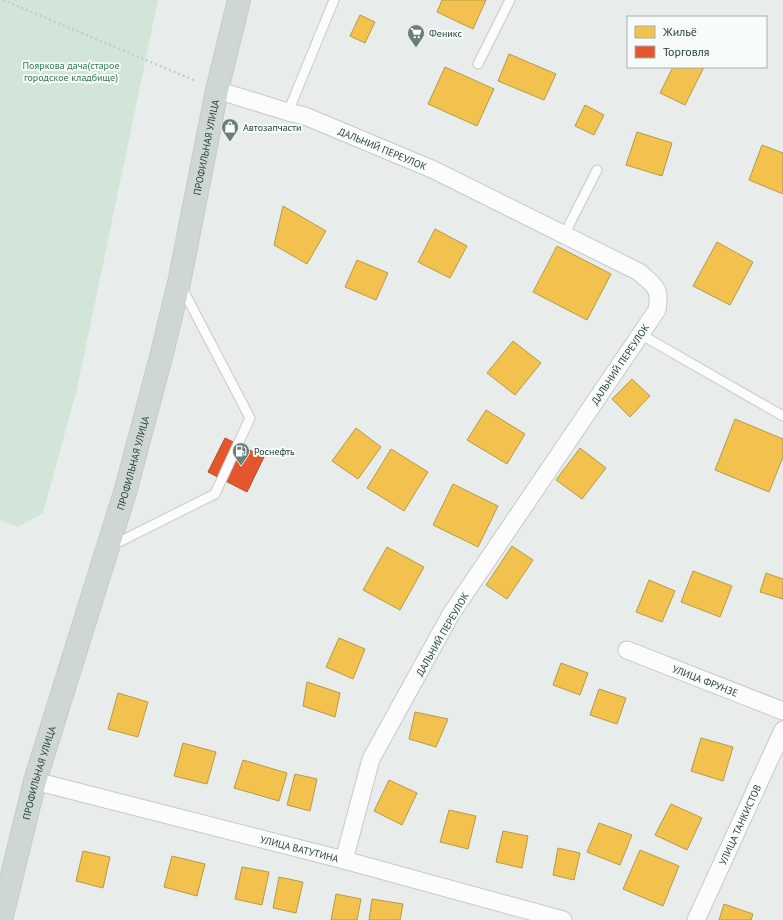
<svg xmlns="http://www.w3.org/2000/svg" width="783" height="920" viewBox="0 0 783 920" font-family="'PT Sans',sans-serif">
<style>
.green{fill:#d1e6d8}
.homes{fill:#f2c14e;stroke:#b49b48}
.shops{fill:#e4572e;stroke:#aa5132}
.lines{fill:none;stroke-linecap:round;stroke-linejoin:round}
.service-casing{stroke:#c5cac8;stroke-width:11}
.minor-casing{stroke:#c5cac8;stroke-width:19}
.primary-casing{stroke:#c3ccc9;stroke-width:24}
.path{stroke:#c3ccca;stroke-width:2.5;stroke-dasharray:2 3;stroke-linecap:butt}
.service{stroke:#fcfcfc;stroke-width:9}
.minor{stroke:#fcfcfc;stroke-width:17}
.primary{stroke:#cfd7d5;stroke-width:22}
.labels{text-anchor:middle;stroke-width:4;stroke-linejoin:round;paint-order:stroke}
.poi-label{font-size:10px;fill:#24423a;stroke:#f7fbf9;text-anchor:start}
.park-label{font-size:10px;fill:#2d7a4b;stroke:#f7fbf9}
.street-label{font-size:10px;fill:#24423a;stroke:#f7fbf9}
</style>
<rect width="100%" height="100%" fill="#e8edeb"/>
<path class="green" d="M0,0H158L77,389L43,513L18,527L0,520Z"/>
<path class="homes" d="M442,0H486L473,29L437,12Z
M360,15L375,22L365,43L350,36Z
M509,54L556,74L544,100L498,81Z
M445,67L494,89L477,126L428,104Z
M673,67H704L685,105L660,93Z
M585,105L604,115L594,135L575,126Z
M637,132L672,143L662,176L626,165Z
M762,145L783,153V194L749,180Z
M283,206L326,231L307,264L274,245Z
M435,229L467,246L450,278L418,262Z
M717,242L753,262L730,305L693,286Z
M557,246L611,274L587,320L533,292Z
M357,260L388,273L376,300L345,287Z
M513,341L541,363L515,395L487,373Z
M632,379L650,396L630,417L612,399Z
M486,410L525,434L507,464L467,440Z
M735,419L783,439V457L769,492L715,470Z
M356,428L381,447L358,479L332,461Z
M580,448L606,468L582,499L556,480Z
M391,449L428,472L404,511L367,488Z
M453,484L498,506L478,547L433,525Z
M512,546L533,560L507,599L486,585Z
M387,547L424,567L400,610L363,590Z
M693,571L732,586L720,617L681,602Z
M766,573L783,579V599L760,592Z
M649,580L675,591L662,622L636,612Z
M339,638L365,649L353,679L326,667Z
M561,663L588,673L580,695L553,685Z
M307,682L340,693L335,717L303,706Z
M599,689L626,698L617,724L590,715Z
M118,693L148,702L138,737L108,729Z
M415,712L448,719L436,747L409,739Z
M701,738L733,747L723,781L691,771Z
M183,743L216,752L207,784L174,776Z
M243,760L287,773L279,801L234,788Z
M295,774L317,779L310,811L287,805Z
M389,780L417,793L402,825L374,811Z
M671,804L702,818L687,850L655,835Z
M449,810L476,816L468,849L440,842Z
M599,823L632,835L620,865L587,852Z
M503,831L528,836L522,868L496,862Z
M558,848L580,853L574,880L553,875Z
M640,850L679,866L663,906L623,889Z
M83,851L110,857L103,888L76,881Z
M172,856L205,864L197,896L164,887Z
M242,867L269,872L262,905L235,899Z
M279,877L303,882L296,913L273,908Z
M336,894L361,899L357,920H331Z
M372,899L403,904L400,920H369Z
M724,904L753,914L751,920H719Z"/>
<path class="shops" d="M225,438L264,457L247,492L208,472Z"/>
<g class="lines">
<g class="service-casing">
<path id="service" d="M478,64L510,0
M288,112L334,0
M564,235L597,170
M640,334L783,416
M111,546L215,494L250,418L182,288"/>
</g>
<g class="minor-casing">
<g id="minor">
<path id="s1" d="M217,90L288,112L305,116L434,170L639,272C655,286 661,288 657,310L451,614L371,759L344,860"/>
<path id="s2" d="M627,650L783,711"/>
<path id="s3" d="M35,781L344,860L563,920"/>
<path id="s4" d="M696,920L783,730"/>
</g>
</g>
<g class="primary-casing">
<g id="primary">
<path id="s5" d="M1,920L35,781L126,489L162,353L179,283L217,90L239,0"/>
</g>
</g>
<path class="path" d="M3,0L196,81"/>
<use href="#service" class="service"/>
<use href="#minor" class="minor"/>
<use href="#primary" class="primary"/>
</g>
<defs>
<g id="supermarket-pin" transform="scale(0.9)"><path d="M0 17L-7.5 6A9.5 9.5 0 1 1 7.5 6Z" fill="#697e78" stroke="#f7fbf9"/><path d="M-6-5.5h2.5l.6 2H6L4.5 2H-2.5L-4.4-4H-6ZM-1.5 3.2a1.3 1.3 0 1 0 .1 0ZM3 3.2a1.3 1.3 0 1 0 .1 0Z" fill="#fff"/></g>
<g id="shop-pin" transform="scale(0.9)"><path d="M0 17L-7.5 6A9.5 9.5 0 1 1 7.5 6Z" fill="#697e78" stroke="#f7fbf9"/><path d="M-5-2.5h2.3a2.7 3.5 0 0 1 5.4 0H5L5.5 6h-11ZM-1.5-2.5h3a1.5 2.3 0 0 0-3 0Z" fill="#fff"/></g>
<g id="fuel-pin" transform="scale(0.9)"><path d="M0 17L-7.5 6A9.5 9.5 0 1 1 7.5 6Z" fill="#697e78" stroke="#f7fbf9"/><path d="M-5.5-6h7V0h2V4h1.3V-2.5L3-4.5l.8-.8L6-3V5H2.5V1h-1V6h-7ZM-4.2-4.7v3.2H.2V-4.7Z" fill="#fff"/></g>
</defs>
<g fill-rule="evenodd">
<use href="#supermarket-pin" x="416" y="33"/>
<use href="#shop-pin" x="230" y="127"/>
<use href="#fuel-pin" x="241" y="451"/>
</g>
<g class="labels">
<g class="poi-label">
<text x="429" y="37">Феникс</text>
<text x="243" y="131">Автозапчасти</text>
<text x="254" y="455">Роснефть</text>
</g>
<g class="park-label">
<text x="71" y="69">Пояркова дача(старое<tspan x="71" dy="12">городское кладбище)</tspan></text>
</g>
<g class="street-label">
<text dy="4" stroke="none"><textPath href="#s5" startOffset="800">ПРОФИЛЬНАЯ УЛИЦА</textPath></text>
<text dy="4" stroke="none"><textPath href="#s1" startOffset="176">ДАЛЬНИЙ ПЕРЕУЛОК</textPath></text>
<text transform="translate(620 364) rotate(-56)" y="4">ДАЛЬНИЙ ПЕРЕУЛОК</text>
<text dy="4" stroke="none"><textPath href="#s5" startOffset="476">ПРОФИЛЬНАЯ УЛИЦА</textPath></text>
<text transform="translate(442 634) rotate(-60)" y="4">ДАЛЬНИЙ ПЕРЕУЛОК</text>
<text dy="4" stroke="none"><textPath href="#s2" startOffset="84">УЛИЦА ФРУНЗЕ</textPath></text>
<text dy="4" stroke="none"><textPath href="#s5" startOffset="152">ПРОФИЛЬНАЯ УЛИЦА</textPath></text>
<text dy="4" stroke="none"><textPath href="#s4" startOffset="105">УЛИЦА ТАНКИСТОВ</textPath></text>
<text dy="4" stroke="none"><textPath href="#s3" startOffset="273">УЛИЦА ВАТУТИНА</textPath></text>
</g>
</g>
<rect x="627" y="16" width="140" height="52" fill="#f7fbf9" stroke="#a3b1ad"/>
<rect x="635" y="26" width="20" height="12" fill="#f2c14e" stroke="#a3b1ad"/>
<text x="663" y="36" font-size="12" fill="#24423a">Жильё</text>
<rect x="635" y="46" width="20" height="12" fill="#e4572e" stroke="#a3b1ad"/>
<text x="663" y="56" font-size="12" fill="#24423a">Торговля</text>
</svg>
